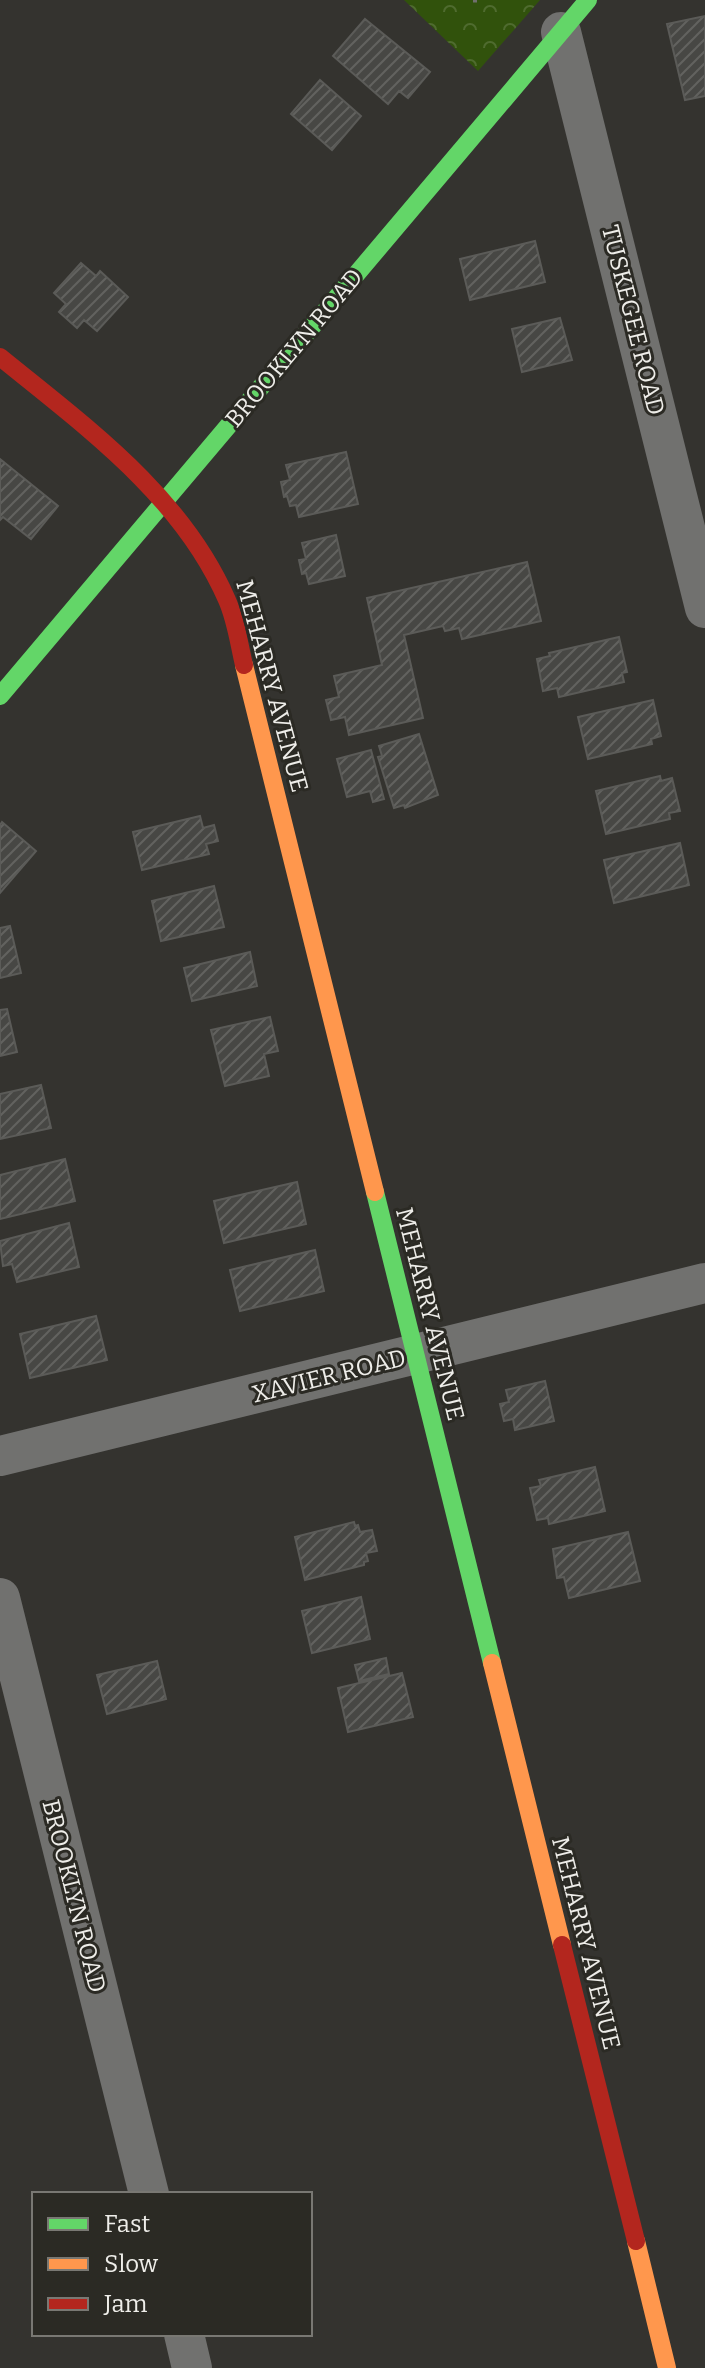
<svg xmlns="http://www.w3.org/2000/svg" width="705" height="2368" viewBox="0 0 705 2368" font-family="Bitter,serif">
<style>
.park{fill:url(#park-crowns)}
.building{fill:url(#building-hatch);stroke:#5b5b58;stroke-width:2}
.lines{fill:none;stroke-linecap:round;stroke-linejoin:round}
.path{stroke:#706f6d;stroke-width:5;stroke-dasharray:4 4;stroke-linecap:butt}
.street{stroke:#71716f;stroke-width:40}
.fast{stroke:#63d668;stroke-width:18}
.slow{stroke:#ff974d;stroke-width:18}
.jam{stroke:#b3261e;stroke-width:18}
.labels{text-anchor:middle;stroke-width:6;stroke-linejoin:round;paint-order:stroke}
.street-label{font-size:24px;fill:#eeede9;stroke:#2b2a24}
</style>
<defs>
<pattern id="park-crowns" width="20" height="18" patternUnits="userSpaceOnUse" patternTransform="scale(2)"><rect width="20" height="18" fill="#31520c"/><path d="M2 6a3 3 0 1 1 6 0M12 15a3 3 0 1 1 6 0" fill="none" stroke="#4f6b2f"/></pattern>
<pattern id="building-hatch" width="6" height="6" patternUnits="userSpaceOnUse" patternTransform="scale(2)"><rect width="6" height="6" fill="#474744"/><path d="M-1 1l2-2M0 6l6-6M5 7l2-2" fill="none" stroke="#62625f"/></pattern>
</defs>
<rect width="100%" height="100%" fill="#34332f"/>
<path class="park" d="M404,0H540L478,71Z"/>
<path class="building" d="M705,16V96L685,100L667,24Z
M365,19L430,72L408,98L399,91L388,104L333,56Z
M320,80L361,116L332,150L291,114Z
M535,241L545,282L470,300L460,259Z
M81,263L96,276L100,271L128,297L97,331L84,320L77,328L59,312L66,304L54,293Z
M560,318L572,360L522,372L512,329Z
M346,452L358,504L299,517L296,505L290,506L287,496L284,497L281,482L290,480L286,465Z
M0,459L58,506L31,539L3,517L0,520Z
M336,535L345,576L309,584L306,573L302,574L299,560L306,559L302,543Z
M527,562L541,621L462,639L459,628L445,631L443,626L404,635L423,718L349,735L345,717L331,720L326,700L339,697L334,676L382,665L367,598Z
M619,637L627,672L622,673L624,682L559,697L557,688L543,691L537,659L550,656L549,653Z
M653,700L661,736L651,739L652,744L588,759L578,717Z
M419,734L438,795L405,808L404,805L394,808L378,757L382,756L379,746Z
M371,750L384,799L373,802L370,791L347,797L337,759Z
M660,776L661,781L672,778L680,811L669,813L670,819L606,834L596,791Z
M200,816L203,828L214,825L218,841L206,844L209,854L142,870L133,832Z
M2,822L36,851L0,893V825Z
M680,843L689,885L614,903L604,860Z
M214,886L224,927L161,941L152,901Z
M10,926L21,973L0,978V928Z
M250,952L257,986L192,1001L184,968Z
M7,1009L17,1052L0,1056V1010Z
M270,1017L278,1051L264,1054L269,1076L225,1086L211,1030Z
M41,1085L51,1128L0,1139V1094Z
M65,1159L75,1201L0,1219V1175Z
M297,1182L306,1224L224,1243L214,1201Z
M69,1223L79,1267L17,1282L12,1264L3,1266L0,1241Z
M315,1250L324,1291L240,1311L230,1270Z
M96,1316L107,1360L30,1378L20,1334Z
M545,1381L554,1421L515,1430L513,1419L504,1421L500,1404L509,1402L506,1390Z
M595,1467L605,1511L549,1524L548,1518L537,1520L530,1488L541,1486L539,1480Z
M354,1522L355,1526L358,1525L360,1532L372,1530L377,1551L366,1553L368,1561L364,1562V1565L305,1580L295,1537Z
M628,1532L640,1581L569,1598L564,1577L557,1578L553,1549Z
M361,1597L370,1639L312,1653L302,1611Z
M386,1658L389,1674L359,1681L355,1665Z
M157,1661L166,1699L107,1714L97,1675Z
M402,1673L413,1717L348,1732L338,1688Z"/>
<g class="lines">
<path class="path" d="M473,0H479"/>
<path class="street" d="M561,32L705,608
M0,1456L705,1283
M0,1598L149,2194
M184,2334L192,2368"/>
<path class="fast" d="M0,696L588,0
M375,1192L492,1663"/>
<path class="slow" d="M244,665L375,1192
M492,1663L562,1945
M636,2241L667,2368"/>
<path class="jam" d="M0,357C86,427 182,496 227,600C236,620 239,644 244,665
M562,1945L636,2241"/>
</g>
<g class="labels">
<g class="street-label">
<text transform="translate(633 320) rotate(76)" y="8">TUSKEGEE ROAD</text>
<text transform="translate(294 348) rotate(-50)" y="8">BROOKLYN ROAD</text>
<text transform="translate(272 686) rotate(75)" y="8">MEHARRY AVENUE</text>
<text transform="translate(430 1314) rotate(76)" y="8">MEHARRY AVENUE</text>
<text transform="translate(329 1376) rotate(-14)" y="8">XAVIER ROAD</text>
<text transform="translate(74 1896) rotate(76)" y="8">BROOKLYN ROAD</text>
<text transform="translate(586 1943) rotate(76)" y="8">MEHARRY AVENUE</text>
</g>
</g>
<rect x="32" y="2192" width="280" height="144" fill="#2b2a24" stroke="#797873" stroke-width="2"/>
<rect x="48" y="2218" width="40" height="12" fill="#63d668" stroke="#797873" stroke-width="2"/>
<text x="104" y="2232" font-size="24" fill="#eeede9">Fast</text>
<rect x="48" y="2258" width="40" height="12" fill="#ff974d" stroke="#797873" stroke-width="2"/>
<text x="104" y="2272" font-size="24" fill="#eeede9">Slow</text>
<rect x="48" y="2298" width="40" height="12" fill="#b3261e" stroke="#797873" stroke-width="2"/>
<text x="104" y="2312" font-size="24" fill="#eeede9">Jam</text>
</svg>
